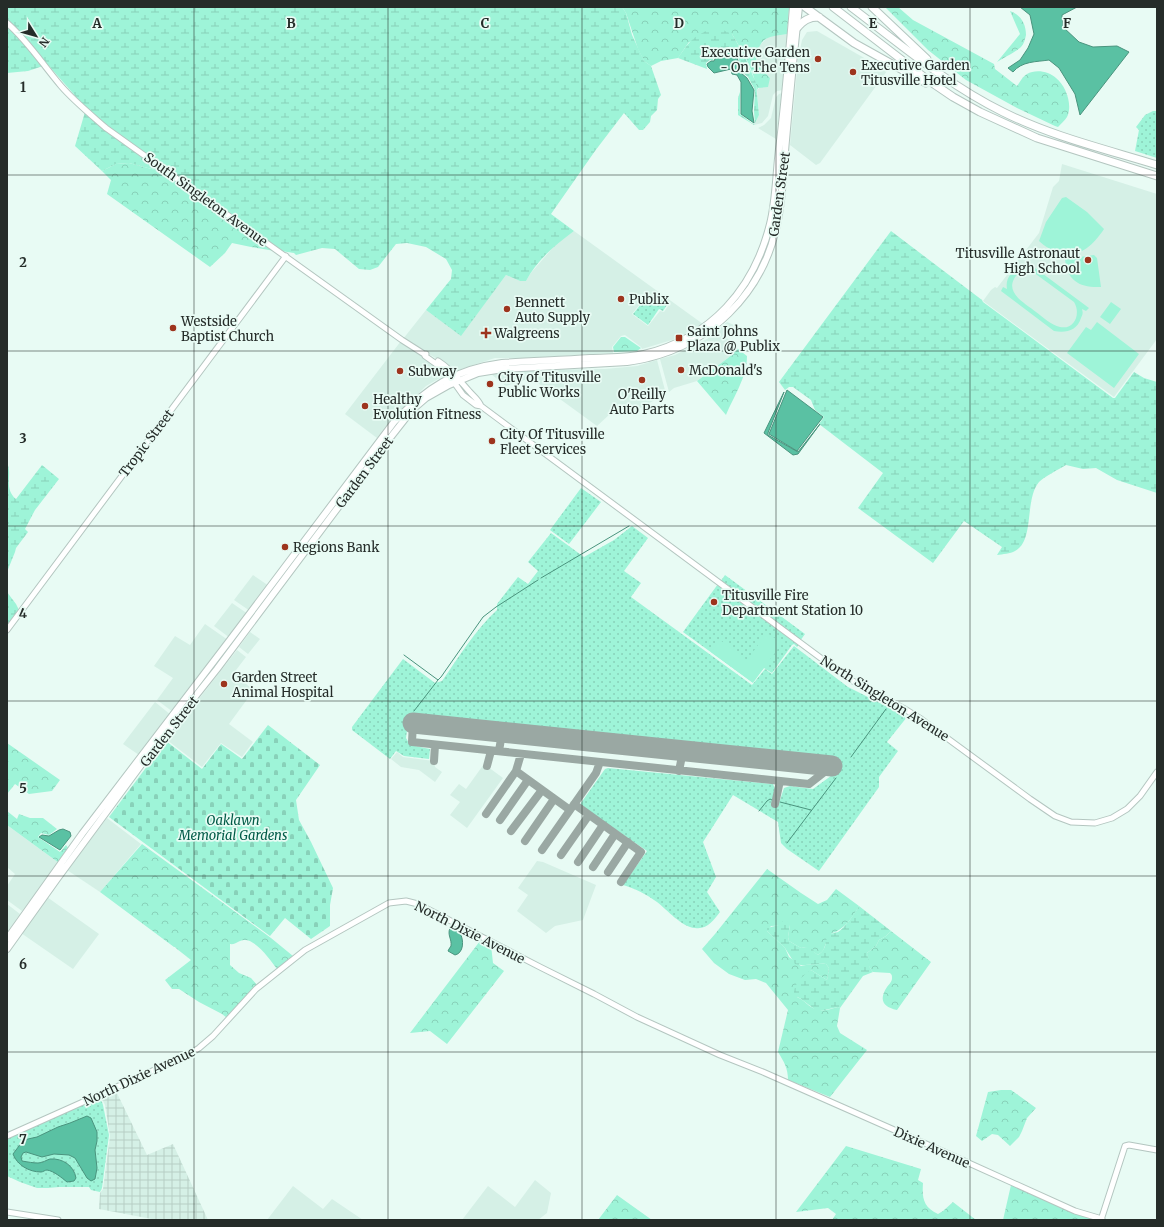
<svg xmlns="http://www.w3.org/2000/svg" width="1164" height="1227" viewBox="0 0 1164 1227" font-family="Merriweather,serif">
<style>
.built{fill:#d5f0e6;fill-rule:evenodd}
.industrial{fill:url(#industrial-grid)}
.grass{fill:url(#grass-dots)}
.forest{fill:url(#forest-crowns)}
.wetland{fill:url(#wetland-marsh)}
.cemetery{fill:url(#cemetery-stones)}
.garden{fill:#9ef4d8;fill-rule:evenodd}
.water{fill:#5ac1a3;stroke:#4a947e}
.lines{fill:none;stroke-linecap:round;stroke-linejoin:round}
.stream{stroke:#4a947e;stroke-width:1}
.taxiway{stroke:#9aa8a3;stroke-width:8}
.runway{stroke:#9aa8a3;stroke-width:21}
.secondary-casing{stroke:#b4c6c0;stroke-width:7}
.primary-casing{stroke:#b4c6c0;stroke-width:8}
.highway-casing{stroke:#b4c6c0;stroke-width:9}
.secondary{stroke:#fff;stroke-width:5}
.primary{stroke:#fff;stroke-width:6}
.highway{stroke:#fff;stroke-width:7}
.grid{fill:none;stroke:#252c29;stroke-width:1;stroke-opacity:0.55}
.poi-dot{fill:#9d341d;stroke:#e8fbf4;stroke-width:1.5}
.labels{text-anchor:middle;stroke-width:3.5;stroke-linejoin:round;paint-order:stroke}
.poi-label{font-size:13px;fill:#252c29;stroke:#e8fbf4;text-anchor:start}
.street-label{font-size:13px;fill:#252c29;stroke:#e8fbf4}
.park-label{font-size:13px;font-style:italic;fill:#005b47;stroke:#e8fbf4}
.grid-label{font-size:13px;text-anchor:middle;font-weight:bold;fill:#252c29;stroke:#e8fbf4;stroke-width:3.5;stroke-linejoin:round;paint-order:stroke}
</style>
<defs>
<pattern id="industrial-grid" width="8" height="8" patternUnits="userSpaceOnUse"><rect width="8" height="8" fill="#d5f0e6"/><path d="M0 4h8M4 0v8" fill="none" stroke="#b7cec5"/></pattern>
<pattern id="grass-dots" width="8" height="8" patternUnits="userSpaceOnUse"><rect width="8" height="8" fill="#9ef4d8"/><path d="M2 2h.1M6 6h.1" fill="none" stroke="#88d1b9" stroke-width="1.8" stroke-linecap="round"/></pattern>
<pattern id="forest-crowns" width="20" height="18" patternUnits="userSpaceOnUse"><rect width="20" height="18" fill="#9ef4d8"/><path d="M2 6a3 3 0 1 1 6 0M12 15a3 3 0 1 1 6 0" fill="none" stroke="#88d1b9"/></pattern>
<pattern id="wetland-marsh" width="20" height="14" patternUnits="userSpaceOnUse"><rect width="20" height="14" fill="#9ef4d8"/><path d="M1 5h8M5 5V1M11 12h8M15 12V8" fill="none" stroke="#88d1b9"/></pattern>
<pattern id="cemetery-stones" width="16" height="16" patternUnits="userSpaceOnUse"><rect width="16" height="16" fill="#9ef4d8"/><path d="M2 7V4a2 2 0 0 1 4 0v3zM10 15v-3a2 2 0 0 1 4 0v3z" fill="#88d1b9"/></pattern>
</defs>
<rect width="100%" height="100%" fill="#e8fbf4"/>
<path class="built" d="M817,31L887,71L820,163L816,165L790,145L798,60L802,40L807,32Z
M787,34L783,90L777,91L773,95L768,116L762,123L754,125L759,115L757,90L770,78L756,63L760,45L769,36Z
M782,93L776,139L758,128L764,125L771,118L776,97L779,94Z
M1062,164L1157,194V339L1114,397L983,301L991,290L995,287L997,288L1039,233L1053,187L1059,181Z
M574,231L703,324L697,328L672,340L642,349L641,347L625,335L621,336L612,347L613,353L523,358H495L473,365L453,372L444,363L427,353L423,352L403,339L426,310L461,335L506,275L520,281H526L530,274L556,244ZM658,296L662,297L666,300L668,306L664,312L660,311L648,326L632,314L645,298L651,301L654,297Z
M727,322L734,325L733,329L726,337L738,349L728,358L697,381L674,388L669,392L660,359L675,355L707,339Z
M401,341L420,354L447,374L426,386L385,427L377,438L345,414Z
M657,360L666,394L640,408H629L624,405L610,414L597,426L531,378L506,386L491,374L501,371L519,370L605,369L637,366Z
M253,575L269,586L250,611L234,600Z
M232,603L248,614L230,638L214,626Z
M205,624L228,640L173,712L157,700L173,678L154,666L175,636L190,645Z
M250,632L260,639L248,654L239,647Z
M237,650L246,657L233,674L254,690L229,724L253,742L242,757L221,743L202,767L167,740Z
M155,702L171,715L139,755L123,744Z
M397,752L403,757L434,761L435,767L442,772L435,782L419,770L401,767L391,759Z
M484,764L503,778L467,828L450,815L460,802L450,795L459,784L466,789Z
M107,818L141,844L100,892L67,870Z
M7,825L59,863L22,911L7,900V886L15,874L7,867Z
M537,861L543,862L596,885L583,920L555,926L546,933L517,911L528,895L518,888Z
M47,897L99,934L73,969L21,933Z
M7,904L20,914L7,932Z
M535,1180L551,1193L547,1213L538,1220H462L488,1186L515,1207Z
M293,1186L323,1209L332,1199L363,1220H267Z"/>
<path class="industrial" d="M115,1089L147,1155L173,1144L208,1220H157L99,1209L100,1193L103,1189L110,1136L105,1105L103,1101L99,1097Z"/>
<path class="grass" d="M1153,111H1157V158L1135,151L1139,130L1136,127L1145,115Z
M658,297C663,298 665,300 667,305L663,311L659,309L648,325L633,314L645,299L651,303Z
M581,488L601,502L569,544L550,530Z
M632,526L648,538L624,571L641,583L631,597L752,685L765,669L772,674L794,646L848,687L864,695L907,717L887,742L898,751L879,777V787L819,871L787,849L781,843L778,822L733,795L703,842L716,877L707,892L720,912C714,920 707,930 695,928C682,927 667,910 657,902C646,894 636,889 623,885L647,851L581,806V803L605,769L608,768L773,784L776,791L772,804L778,806L784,788L790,786L813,789L835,773L837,757L409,716L406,738L410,745L430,749L429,759L404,756L396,751L390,759L352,730V727L403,659L435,683L442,681C459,657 475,630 497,610V604L518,577L528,584L538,571L528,562L551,533L584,557L614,540Z
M725,575L805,634L800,641L720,582Z
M718,584L799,644L797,647L794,644L792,645L772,673L764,668L752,682L683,632Z
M98,1098L102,1102L103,1105L109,1135L102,1188L100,1192L91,1190L89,1187H59L48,1188H37L20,1182L7,1176V1139Z"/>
<path class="forest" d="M622,7H789V9L787,34C764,37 759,38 756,63L770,78L768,87L758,88L757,90C754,70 742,51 732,34L689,42L678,58L661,61L651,66L644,61L638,49L626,13Z
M885,7H898L913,20L994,64L995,69L1017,86C1020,82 1023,76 1027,74C1035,69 1049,71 1056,78C1066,86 1073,105 1067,117C1065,120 1061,124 1058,127L1055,126L1017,108L966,80L928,50Z
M1010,11C1021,15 1026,24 1026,35C1025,39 1024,44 1021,47C1017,51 1003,58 997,62L1020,34Z
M129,163L167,173L275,251L251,247L232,243L225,253L210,267L107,194L111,180L102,171L116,164Z
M621,337H625L641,348L637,351L614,352L613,347Z
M738,349L747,356C747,377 734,396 726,415L697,381L728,358Z
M7,743L60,780L52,791L29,794L15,784L7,794Z
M7,811L17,819L19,814L30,818H43L57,829L49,835L41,833L38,837L60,852L66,845L69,849L59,863L7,825Z
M142,844L271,938L293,956L277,969C271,961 256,939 244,940C239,940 236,945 230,944V965L239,973L251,978L257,985L227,1018L222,1014L199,1002L179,989H172L165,980L191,960L177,949L175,947H174L100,892Z
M767,869L801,893L818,904L827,900L836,889L859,906C853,917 844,930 832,933C830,936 827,940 826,943C823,950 825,950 818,955L806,947L801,948L789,941L788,937L790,925L771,926L767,931L785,948L789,957L801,966C809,964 818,964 826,964L829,968L827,980L811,970L797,997C804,1000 807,1005 813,1008C821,1013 830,1009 838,1007L840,1008L837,1026L840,1033L867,1050L830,1097L788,1080C788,1068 784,1062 778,1052L788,1010L766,983L756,979L745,980L729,974L714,963L702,949L715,934Z
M891,931L931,962L897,1010C882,1007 879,999 887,987C889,984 892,982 892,978C892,975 892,975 890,973L873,972C868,967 868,961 867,953L876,946L879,940L886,936Z
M480,941L491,945L493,963L504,971L447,1044L430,1031L410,1033Z
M1001,1090H1011L1036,1108L1027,1118L1022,1131L1019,1137L1010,1146L998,1135L992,1134L982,1141L976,1136L988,1092Z
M846,1146L921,1169L918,1180L923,1183C922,1198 923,1207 938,1214L943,1211L953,1202L976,1220H832L836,1214L828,1208L796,1212Z
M1011,1185L1094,1220H1003Z
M617,1195L652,1220H598Z"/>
<path class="wetland" d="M7,7H622L626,13L632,35L644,61L651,66L661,95L658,99L657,110L651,116L650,122L643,130H639L624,113L595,151L551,214L574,231C555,245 537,260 526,281H520L506,275L461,336L426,310L451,279L452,270L446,259L426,247L407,243L396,244L378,267L370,270L359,269L335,249L322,248L296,255L294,253L281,251L107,126L86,108L48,65H46L7,21Z
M7,25L15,32L43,66L28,71L7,73Z
M711,29H721L732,34L744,55L756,83L759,115L754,125L738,115V98L740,92V114L753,124H755L754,111L755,90L748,77L742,72L737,52L730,47L711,49L710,51L714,57L713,60H710L706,63L707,69L678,58C689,42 693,36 711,29Z
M85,112L167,173L129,163L116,164L102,171L75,146Z
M891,231L982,300L983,302L1113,398H1115L1134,372L1144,378L1157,382V493L1117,480L1096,468L1083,469L1066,465C1059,469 1044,477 1039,482C1024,500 1035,541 1015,551C1010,554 1003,554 997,555L1002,547L964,521L933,563L858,508L883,473L819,424L824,417L815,410L811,400L793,387H789L785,390L779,382Z
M7,463C13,474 3,488 16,499L42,465L59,479L35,510L25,529L28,532L16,548L15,552L7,572Z
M7,592L16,604L19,610L7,627Z
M859,906L891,931L886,936L879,940L876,946L867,953L870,968L873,972L863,976L840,1008L838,1007L820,1011H817L801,999L794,995C793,984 802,976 811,970L827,980L829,968L826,964C815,963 804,967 795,964L785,948L767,931V928L779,925L786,918L790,925L788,937L789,941L801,948L806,947L813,948L814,952L818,955C828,948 824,943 828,935C831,933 835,933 838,932C845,928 855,913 859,906Z"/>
<path class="cemetery" d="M268,725L320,765L296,800L299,820L311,842L333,888L330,905V926L311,939L285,918L270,936L109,817L166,741L202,769L221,744L242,759Z"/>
<path class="garden" d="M1066,197L1087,212L1104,229C1094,244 1081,258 1061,253C1052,250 1045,247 1039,241L1046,222L1062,198Z
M1094,255L1097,258L1101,287C1080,288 1067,281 1065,259Z
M1021,266H1028L1035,268L1089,308L1086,311L1082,309C1083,313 1083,314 1081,318C1077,331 1066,333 1054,331L1001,291L1003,287L1007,289C1005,278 1012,271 1021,266ZM1023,271H1028L1033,272L1074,302C1081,313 1075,330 1060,327C1051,325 1043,317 1036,312C1026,304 1006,294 1014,279C1016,275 1019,273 1023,271Z
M1111,302L1121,309L1110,324L1100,317Z
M1097,322L1139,354L1114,388L1067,353L1086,327L1091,330Z
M767,633L782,643L753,683L711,652L720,640L747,660Z"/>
<path class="water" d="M1020,7H1077L1062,15L1063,27L1079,42L1093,47L1117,46L1129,52L1080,115L1075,94L1059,68L1049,60C1036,62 1022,61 1013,72L1008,68L1020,60L1028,48L1034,34L1030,15Z
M730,49L736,53L741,73L747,78L754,90L752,111L754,123L741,114V82L737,75L732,74L731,69L714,73L708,67L707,64L711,61H714L716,57L712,51Z
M787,390L823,417L797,451L769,434Z
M784,392L768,433V435L798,452L820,424L798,454L793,455L764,433Z
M63,829L70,832L71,836L60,850L39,837L42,835L49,836L59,830Z
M450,928H452C455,929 458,930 460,933C464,940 464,953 455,955L448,951L449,949L451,946C452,939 447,935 450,928Z
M87,1116L91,1118L97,1132V1141L95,1150L97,1168L95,1179L91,1181L87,1178L75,1158L69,1155L54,1154L42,1157L26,1152L23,1153L21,1157L22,1161C28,1162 33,1163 38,1163C43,1163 46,1160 50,1159C63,1158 74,1166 76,1178L74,1181L67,1182C62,1178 54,1171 47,1170C45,1170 43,1172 41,1172C29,1172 17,1165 13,1154L22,1142L28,1139L37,1137L58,1127L70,1123Z"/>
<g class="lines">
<path class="stream" d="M541,578L629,526
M404,655L438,680L441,677L483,617L496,607L538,580
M414,711L438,680
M851,757L886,709
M780,802L811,810
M759,811L767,801L770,799L772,800
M787,843L836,778"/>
<path class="taxiway" d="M413,723L412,742L809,784L832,766
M499,751L502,733
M434,761L435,745
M487,766L491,751
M516,771L570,810
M679,771L683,751
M574,804L641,852L621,882
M775,804L780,781
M486,814L516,771L521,754
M500,820L528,780
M511,831L542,790
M525,841L554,799
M542,850L596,773L600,762
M561,855L589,815
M578,862L603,825
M593,867L615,834
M608,872L628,842"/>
<path class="runway" d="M413,723L832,766"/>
<g class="secondary-casing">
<path id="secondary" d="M7,23C28,41 43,65 61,86C74,101 90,114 106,128L402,340L424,354H426
M424,354L425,356L446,371L463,395L476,405L481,406L849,679L903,708L921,719L1030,799L1055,816L1071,822L1095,823L1112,818L1127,809L1140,796L1157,772
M438,361C451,369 459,380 469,391C473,396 478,399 481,406
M7,630L286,256
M7,1136L188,1055L199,1048L213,1036L256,989L305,950L389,903L406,901L418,904L540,967L594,994L637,1017L720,1055L763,1072L951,1155L1075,1211L1102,1219
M7,1212L58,1220
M1101,1220L1125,1146L1129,1145L1157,1150"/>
</g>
<g class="primary-casing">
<path id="primary" d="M7,939L82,834L230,640L394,422C426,388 455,369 502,363C532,361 561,360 590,358C608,357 627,358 644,354C711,338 754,289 770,224C776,200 776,174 779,149C785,102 789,54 793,7
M7,949L57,879L144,761L217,669L390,438L412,410L426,398L449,385L478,373L503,369L627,362C634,361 641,360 648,358C710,343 759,296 775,233C783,203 783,170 786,140C790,95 794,51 799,7"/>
</g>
<g class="highway-casing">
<path id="highway" d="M805,7L854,43L926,83
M833,7L928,80L953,97L980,112L1037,138L1157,176
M851,7C900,44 948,85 1003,112C1051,136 1105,149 1157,165
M872,7L927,59
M797,28C803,21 808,17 819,17"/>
</g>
<use href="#secondary" class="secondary"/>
<use href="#primary" class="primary"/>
<use href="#highway" class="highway"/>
</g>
<path class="grid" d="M194,7V1220M388,7V1220M582,7V1220M776,7V1220M970,7V1220M7,175H1157M7,351H1157M7,526H1157M7,701H1157M7,876H1157M7,1052H1157"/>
<g class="poi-dot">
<circle cx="818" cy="59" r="4"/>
<circle cx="853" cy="72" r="4"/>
<circle cx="1088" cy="260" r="4"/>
<circle cx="621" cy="299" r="4"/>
<circle cx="507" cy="309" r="4"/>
<circle cx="173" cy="328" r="4"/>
<path d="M484 327h4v4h4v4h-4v4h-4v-4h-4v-4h4z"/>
<rect x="675" y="334" width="8" height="8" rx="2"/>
<circle cx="681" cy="370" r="4"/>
<circle cx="400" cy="371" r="4"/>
<circle cx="642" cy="380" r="4"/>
<circle cx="490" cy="384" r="4"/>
<circle cx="365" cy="406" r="4"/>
<circle cx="492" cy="441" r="4"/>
<circle cx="285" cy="547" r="4"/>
<circle cx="714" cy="602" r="4"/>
<circle cx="224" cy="684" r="4"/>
</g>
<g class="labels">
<g class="poi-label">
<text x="810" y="57" text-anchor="end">Executive Garden<tspan x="810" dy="15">- On The Tens</tspan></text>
<text x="861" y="70">Executive Garden<tspan x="861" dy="15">Titusville Hotel</tspan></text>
<text x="1080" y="258" text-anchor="end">Titusville Astronaut<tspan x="1080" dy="15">High School</tspan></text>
<text x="629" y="304">Publix</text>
<text x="515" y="307">Bennett<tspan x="515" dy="15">Auto Supply</tspan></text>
<text x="181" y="326">Westside<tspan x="181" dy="15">Baptist Church</tspan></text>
<text x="687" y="336">Saint Johns<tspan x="687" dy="15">Plaza @ Publix</tspan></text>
<text x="494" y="338">Walgreens</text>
<text x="689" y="375">McDonald's</text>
<text x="408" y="376">Subway</text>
<text x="498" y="382">City of Titusville<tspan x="498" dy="15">Public Works</tspan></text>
<text x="642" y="399" text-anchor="middle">O'Reilly<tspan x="642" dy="15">Auto Parts</tspan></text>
<text x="373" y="404">Healthy<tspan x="373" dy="15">Evolution Fitness</tspan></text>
<text x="500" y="439">City Of Titusville<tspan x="500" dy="15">Fleet Services</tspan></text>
<text x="293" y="552">Regions Bank</text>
<text x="722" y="600">Titusville Fire<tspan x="722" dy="15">Department Station 10</tspan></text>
<text x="232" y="682">Garden Street<tspan x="232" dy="15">Animal Hospital</tspan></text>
</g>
<g class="street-label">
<text transform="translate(779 194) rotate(-82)" y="5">Garden Street</text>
<text transform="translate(206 199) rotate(36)" y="5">South Singleton Avenue</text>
<text transform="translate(146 443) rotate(-53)" y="5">Tropic Street</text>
<text transform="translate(364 472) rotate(-53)" y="5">Garden Street</text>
<text transform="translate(885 698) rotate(32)" y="5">North Singleton Avenue</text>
<text transform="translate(169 731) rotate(-52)" y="5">Garden Street</text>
<text transform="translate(470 932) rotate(27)" y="5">North Dixie Avenue</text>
<text transform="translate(139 1076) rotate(-25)" y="5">North Dixie Avenue</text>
<text transform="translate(932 1147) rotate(24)" y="5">Dixie Avenue</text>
</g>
<g class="park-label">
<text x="233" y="825">Oaklawn<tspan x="233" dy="15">Memorial Gardens</tspan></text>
</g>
</g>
<g class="grid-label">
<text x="97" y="28">A</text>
<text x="291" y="28">B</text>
<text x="485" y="28">C</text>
<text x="679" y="28">D</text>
<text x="873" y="28">E</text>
<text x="1067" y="28">F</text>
<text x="23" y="92">1</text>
<text x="23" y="267">2</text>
<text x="23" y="443">3</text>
<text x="23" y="618">4</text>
<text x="23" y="793">5</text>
<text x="23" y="969">6</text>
<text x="23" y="1144">7</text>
</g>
<rect width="1164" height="1227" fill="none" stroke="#252c29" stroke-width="16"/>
<g transform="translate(36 36) rotate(127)" stroke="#e8fbf4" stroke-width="3" paint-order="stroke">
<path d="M0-3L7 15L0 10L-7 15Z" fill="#252c29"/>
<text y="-6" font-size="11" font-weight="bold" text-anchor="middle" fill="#252c29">N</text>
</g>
</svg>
